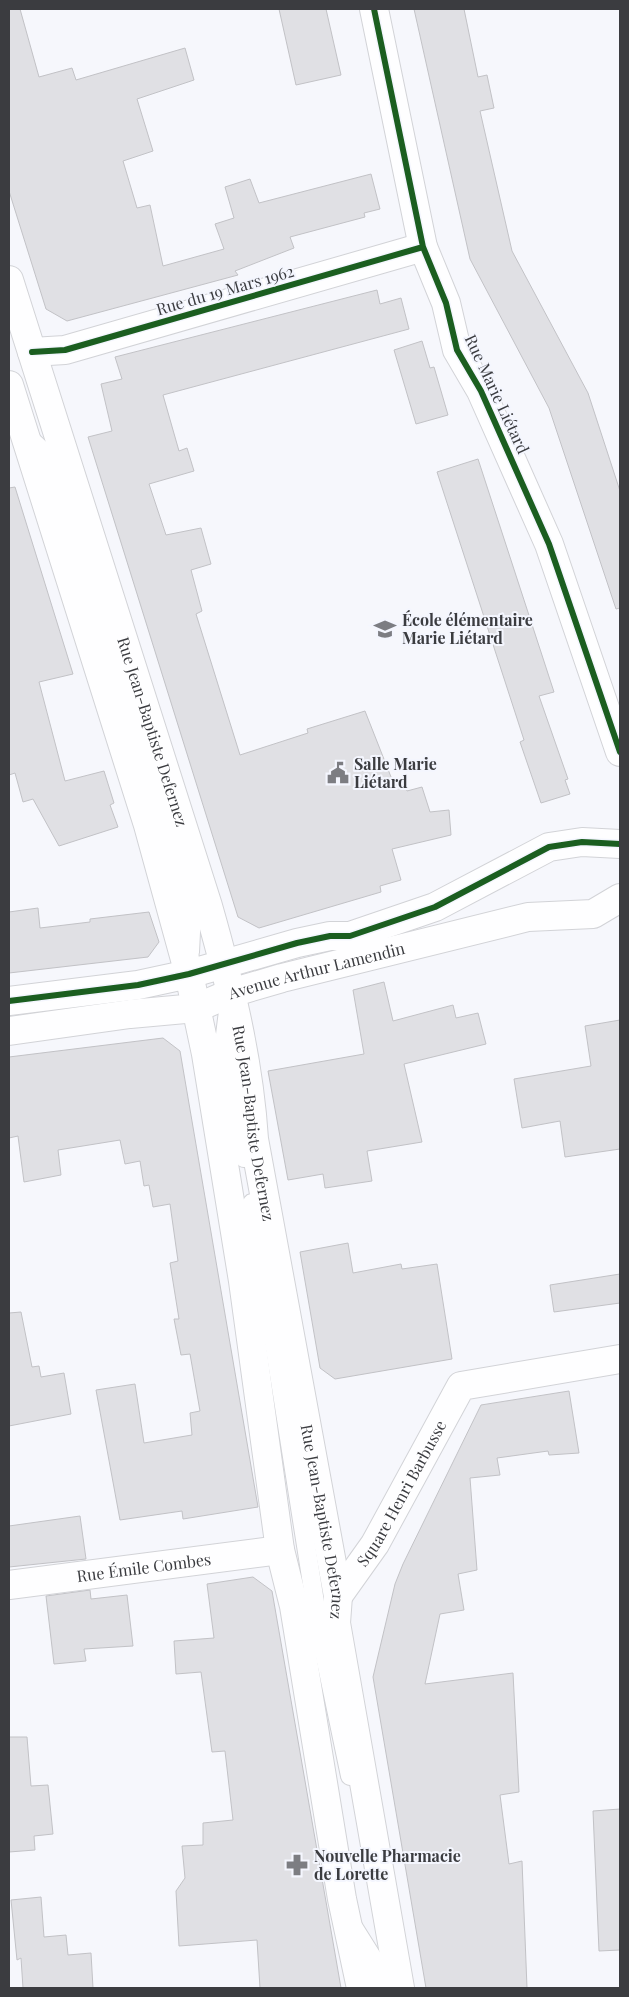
<svg xmlns="http://www.w3.org/2000/svg" width="629" height="1997" viewBox="0 0 629 1997" font-family="'Playfair Display',serif">
<style>
.building{fill:#e0e0e4;stroke:#c2c2c6}
.lines{fill:none;stroke-linecap:round;stroke-linejoin:round}
.lane-casing{stroke:#d2d3d7;stroke-width:20}
.street-casing{stroke:#d2d3d7;stroke-width:30}
.secondary-casing{stroke:#d2d3d7;stroke-width:30}
.lane{stroke:#fefeff;stroke-width:18}
.street{stroke:#fefeff;stroke-width:28}
.secondary{stroke:#fefeff;stroke-width:28}
.cycleway-casing{stroke:#f4f6fe;stroke-width:9}
.cycleway{stroke:#1b5e20;stroke-width:6}
.labels{text-anchor:middle;stroke-width:4;stroke-linejoin:round;paint-order:stroke}
.street-label{font-size:16px;fill:#3b3c40;stroke:#f4f6fe}
.poi-label{font-size:16px;font-weight:bold;fill:#3b3c40;stroke:#f4f6fe;text-anchor:start}
</style>
<rect width="100%" height="100%" fill="#f6f7fc"/>
<path class="building" d="M9,9H20L39,77L72,68L76,80L185,48L194,80L137,99L153,151L123,161L137,208L150,205L163,266L224,249L215,224L234,218L225,187L250,179L259,203L371,174L380,209L364,213L365,217L290,237L294,248L235,271L238,275L67,321L46,309L9,191Z
M279,9H326L341,75L296,85Z
M414,9H464L478,77L487,75L494,108L480,111L512,251L588,393L620,491V608L616,609L549,408L470,259Z
M377,290L380,304L401,298L409,329L163,395L179,451L187,448L194,471L149,484L166,535L201,528L211,564L191,570L202,611L196,614L240,755L308,733L307,729L365,711L393,782L404,780L407,791L422,787L430,812L449,810L451,835L392,849L401,880L380,886L381,892L259,928L238,917L88,437L112,431L101,384L122,379L115,357Z
M422,341L430,368L434,367L448,415L416,424L394,350Z
M478,459L554,692L539,696L568,779L565,780L570,794L541,803L520,742L524,740L437,472Z
M15,487L73,674L39,682L65,781L104,771L114,803L110,805L118,827L59,846L33,799L23,802L15,773L9,775V488Z
M38,908L40,928L90,922V919L149,912L159,942L148,957L9,973V912Z
M384,982L393,1021L453,1005L456,1018L478,1013L486,1044L404,1064L422,1142L367,1151L372,1181L325,1188L323,1174L288,1180L268,1071L364,1054L353,990Z
M620,1020V1149L565,1157L560,1121L522,1128L514,1079L591,1066L585,1026Z
M163,1038L180,1051L258,1507L183,1519L182,1511L120,1520L96,1390L135,1384L144,1443L192,1435L190,1413L200,1411L190,1354L181,1355L174,1319H179L170,1263L178,1261L170,1204L153,1207L149,1185L144,1186L140,1161L125,1164L120,1140L58,1150L61,1175L24,1182L18,1136L9,1138V1057Z
M348,1243L353,1273L401,1264L402,1269L437,1264L452,1359L335,1379L320,1368L300,1252Z
M620,1274V1303L554,1312L550,1285Z
M21,1312L32,1367L39,1366L41,1377L64,1373L71,1414L9,1426V1313Z
M569,1391L579,1453L549,1455L548,1451L497,1458L500,1475L470,1478L477,1570L458,1574L464,1610L440,1614L425,1684L513,1673L519,1792L500,1795L509,1864L522,1861L527,1988H426L373,1677L395,1584L403,1564L481,1405Z
M80,1516L86,1559L9,1567V1526Z
M253,1577L272,1591L341,1988H260L257,1940L179,1946L176,1891L185,1878L182,1846L203,1845V1823L233,1820L225,1751L212,1752L201,1672L176,1674L174,1641L214,1638L207,1584Z
M90,1590L91,1599L127,1595L133,1646L84,1649L86,1661L54,1664L46,1596Z
M9,1737H27L31,1786L48,1785L53,1834L34,1836L35,1850L9,1852Z
M620,1809V1950L599,1951L593,1811Z
M41,1897L44,1937L66,1935L68,1955L91,1953L93,1988H23L21,1958L17,1960L11,1900Z"/>
<g class="lines">
<g class="lane-casing">
<path id="lane" d="M28,437L47,455L189,900L192,912L190,952
M228,1011L223,1051L244,1158
M252,1203L319,1628L350,1776
M354,1928L376,1963L381,1988"/>
</g>
<g class="street-casing">
<g id="street">
<path d="M374,9L423,247L446,303L457,350L481,391L549,544L620,752"/>
<path d="M32,352L65,350L423,247"/>
<path d="M9,1001L138,985L189,974L297,943L330,936H350L435,907L549,847L582,842L620,844"/>
<path id="s1" d="M9,1031L130,1014L196,1008L231,993L282,978L528,917L593,914L620,898"/>
<path id="s2" d="M9,1585L280,1550"/>
<path id="s3" d="M338,1596L375,1544L461,1386L620,1359"/>
</g>
</g>
<g class="secondary-casing">
<g id="secondary">
<path id="s4" d="M9,280L208,906C230,983 249,1060 254,1139L338,1596L336,1623L400,1988"/>
<path d="M9,385L148,825L189,974L206,1054L243,1281L280,1550L294,1606L342,1899L361,1988"/>
</g>
</g>
<use href="#lane" class="lane"/>
<use href="#street" class="street"/>
<use href="#secondary" class="secondary"/>
<g class="cycleway-casing">
<path id="cycleway" d="M374,9L423,247L446,303L457,350L481,391L549,544L620,752
M32,352L65,350L423,247
M9,1001L138,985L189,974L297,943L330,936H350L435,907L549,847L582,842L620,844"/>
</g>
<use href="#cycleway" class="cycleway"/>
</g>
<defs>
<g id="school-bare" transform="scale(1.725)"><path d="M0-5L7-2L0 1L-7-2ZM-4 1L0 2.5L4 1V4Q0 6-4 4Z" fill="#7c7d82" stroke="#f4f6fe" stroke-width="2.5" paint-order="stroke"/></g>
<g id="civic-bare" transform="scale(1.725)"><path d="M-.6-6.5H3V-4.5H.6V-3L4-1V1h2V6H-6V1h2V-1L-.6-3ZM-1.2 2.5V6h2.4V2.5Z" fill="#7c7d82" stroke="#f4f6fe" stroke-width="2.5" paint-order="stroke"/></g>
<g id="pharmacy-bare" transform="scale(1.725)"><path d="M-2-6h4v4h4v4h-4v4h-4v-4h-4v-4h4Z" fill="#7c7d82" stroke="#f4f6fe" stroke-width="2.5" paint-order="stroke"/></g>
</defs>
<g fill-rule="evenodd">
<use href="#school-bare" x="385" y="629"/>
<use href="#civic-bare" x="338" y="773"/>
<use href="#pharmacy-bare" x="297" y="1865"/>
</g>
<g class="labels">
<g class="street-label">
<text transform="translate(225 290) rotate(-16)" y="6">Rue du 19 Mars 1962</text>
<text transform="translate(497 394) rotate(65)" y="6">Rue Marie Liétard</text>
<text dy="6" stroke="none"><textPath href="#s4" startOffset="474">Rue Jean-Baptiste Defernez</textPath></text>
<text dy="6" stroke="none"><textPath href="#s1" startOffset="315">Avenue Arthur Lamendin</textPath></text>
<text dy="6" stroke="none"><textPath href="#s4" startOffset="879">Rue Jean-Baptiste Defernez</textPath></text>
<text dy="6" stroke="none"><textPath href="#s3" startOffset="121">Square Henri Barbusse</textPath></text>
<text dy="6" stroke="none"><textPath href="#s4" startOffset="1284">Rue Jean-Baptiste Defernez</textPath></text>
<text dy="6" stroke="none"><textPath href="#s2" startOffset="136">Rue Émile Combes</textPath></text>
</g>
<g class="poi-label">
<text x="402" y="626">École élémentaire<tspan x="402" dy="18">Marie Liétard</tspan></text>
<text x="354" y="770">Salle Marie<tspan x="354" dy="18">Liétard</tspan></text>
<text x="314" y="1862">Nouvelle Pharmacie<tspan x="314" dy="18">de Lorette</tspan></text>
</g>
</g>
<rect width="629" height="1997" fill="none" stroke="#3b3c40" stroke-width="20"/>
</svg>
